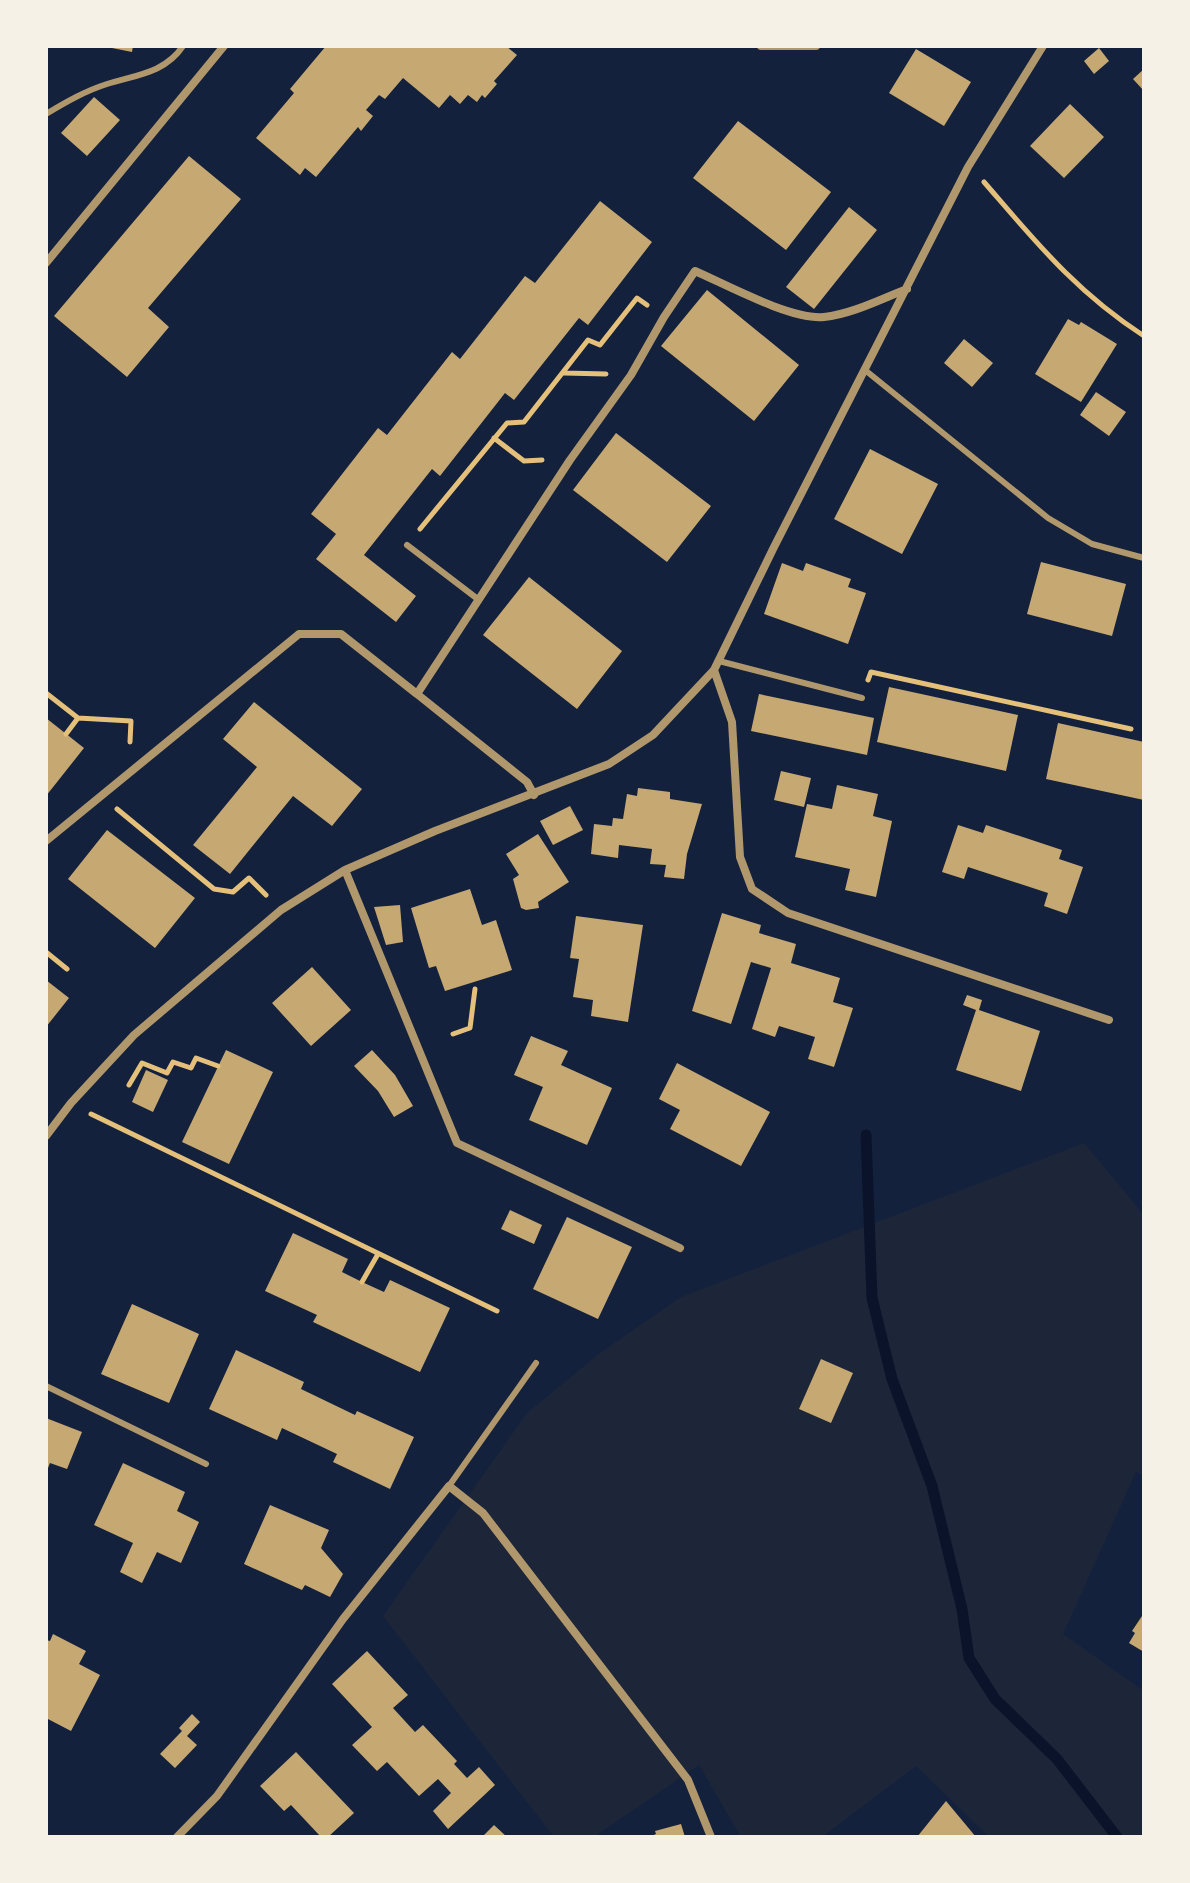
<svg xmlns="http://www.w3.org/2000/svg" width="1190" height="1883" viewBox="0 0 1190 1883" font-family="Figtree,sans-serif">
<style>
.green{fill:#1d2539}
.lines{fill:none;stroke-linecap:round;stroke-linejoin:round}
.stream{stroke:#0b132b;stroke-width:11}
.building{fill:#c6a872}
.path{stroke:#e5c07b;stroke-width:5}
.service{stroke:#b1986c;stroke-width:6}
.minor{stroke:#b1986c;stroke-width:8}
</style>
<rect width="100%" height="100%" fill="#14213d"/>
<path class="green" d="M1084,1143L1144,1215V1476L1136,1472L1063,1634L1144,1691V1837H989L916,1766L822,1837H741L699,1765L594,1837H554L383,1616L527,1413L600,1353L681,1297Z"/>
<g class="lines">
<path class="stream" d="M866,1135L872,1298L892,1379L932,1486L962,1609L969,1658L995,1699L1057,1759L1117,1837"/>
</g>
<path class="building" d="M102,46H133L132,52Z
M326,46H506L517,55L494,81L497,84L485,98L482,95L477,102L468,95L460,104L450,95L439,108L403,78L385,99L379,95L366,110L373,116L361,131L358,127L316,177L305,168L300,175L256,138L294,93L290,89Z
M1099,48L1109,61L1094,74L1084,61Z
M916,49L971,82L944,126L889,93Z
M1144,69V91L1133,79Z
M94,97L120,120L87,156L61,133Z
M1070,104L1104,137L1064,178L1030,146Z
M738,121L831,192L786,250L693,178Z
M189,156L241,199L148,308L169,327L127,377L54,316Z
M600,201L652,242L588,325L579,318L514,400L505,393L440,476L432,469L364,555L416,596L396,622L316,559L336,534L311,514L378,428L387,435L452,352L460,359L525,276L535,283Z
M849,207L877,230L814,309L786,287Z
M707,290L799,365L754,421L661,346Z
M1068,319L1079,325L1081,322L1117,344L1081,402L1035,374Z
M964,339L993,363L972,387L944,363Z
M1096,392L1126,412L1109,436L1080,415Z
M616,433L711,506L667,562L573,490Z
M870,449L938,484L902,554L834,519Z
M1041,562L1126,584L1112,636L1027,614Z
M782,563L803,571L806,563L851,579L848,587L866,593L848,644L764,614Z
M529,577L622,651L577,709L483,635Z
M889,687L1018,715L1006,771L877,742Z
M759,694L874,718L867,755L751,731Z
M254,702L362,789L332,826L293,796L230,874L193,845L257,767L223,739Z
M46,718L84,748L46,796Z
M1058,723L1144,742V800L1046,779Z
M781,771L811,778L804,807L774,800Z
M837,785L878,794L873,816L892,821L876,897L845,890L850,869L795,857L807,804L832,809Z
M638,788L670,792V799L702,804L687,854L684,879L664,877L666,865L650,864L652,849L619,845L618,858L591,854L594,824L612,826L613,818L623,819L627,794L637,796Z
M570,806L583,830L553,845L540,821Z
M958,825L983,833L986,825L1062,850L1059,859L1083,867L1067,914L1044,906L1048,893L968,867L964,879L942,872Z
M107,830L195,898L155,948L68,879Z
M538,834L569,882L538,902L539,908L526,910L521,908L513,879L519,875L506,854Z
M470,889L482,925L496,920L512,970L445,991L436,966L429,968L411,908Z
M400,905L403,942L386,945L374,907Z
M722,913L761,925L759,933L796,944L791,963L840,978L833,1002L853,1008L834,1067L808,1059L815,1037L779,1026L775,1037L752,1029L771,968L751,962L731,1024L692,1011Z
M576,916L643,925L628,1022L591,1016L593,1000L573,997L579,959L570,958Z
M312,967L351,1010L311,1046L272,1003Z
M46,980L69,998L46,1027Z
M967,995L982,1000L979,1010L1040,1031L1021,1091L956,1070L976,1010L963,1005Z
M531,1036L568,1051L561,1065L612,1088L587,1145L529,1120L543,1087L514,1075Z
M226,1050L273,1072L229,1164L182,1142Z
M372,1050L395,1075L413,1106L394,1117L378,1091L354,1066Z
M677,1063L770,1112L741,1166L670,1129L680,1110L659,1099Z
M146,1070L168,1080L153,1112L132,1102Z
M510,1210L542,1225L534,1244L501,1229Z
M567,1217L632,1247L598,1319L533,1289Z
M293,1233L348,1259L342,1272L362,1282L384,1292L390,1280L450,1308L420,1372L313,1322L317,1315L265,1291Z
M132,1304L199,1334L169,1403L101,1374Z
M236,1350L304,1382L301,1389L355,1415L357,1411L414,1437L390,1489L333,1462L337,1454L282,1428L277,1440L209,1409Z
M821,1359L853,1373L831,1423L799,1409Z
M46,1418L82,1432L67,1469L50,1463L46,1473Z
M123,1463L185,1492L177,1511L199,1522L181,1563L157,1552L142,1583L120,1572L133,1543L94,1525Z
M270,1505L329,1530L321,1548L343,1574L330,1597L305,1585L302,1590L244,1564Z
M1144,1613V1652L1129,1643L1135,1633L1132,1631Z
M53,1634L86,1651L79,1664L100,1675L71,1731L46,1718V1640L50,1641Z
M367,1651L408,1695L393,1708L415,1732L423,1725L457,1761L454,1764L467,1778L479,1767L495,1785L448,1829L433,1811L451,1793L438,1779L419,1796L387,1762L377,1771L352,1745L372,1727L332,1684Z
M192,1714L200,1722L187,1736L197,1745L175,1768L160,1754L182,1731L179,1728Z
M296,1752L354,1813L328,1837H321L291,1805L284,1811L260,1786Z
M946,1801L976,1837H917Z
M681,1824L685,1837H649L656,1834L655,1831Z
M494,1825L507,1837H482Z"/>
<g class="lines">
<path class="path" d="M984,182C1036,242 1076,292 1144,336
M564,373L606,374
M494,438L524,461L542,460
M420,529L507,423L524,422L588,340L600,345L637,298L647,305
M868,680L871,672L1131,729
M46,693L78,718L131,721L130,742
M66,734L78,718
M117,809L214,889L233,892L249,878L266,895
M46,952L67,969
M453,1034L470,1028L475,989
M129,1085L142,1063L167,1073L173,1062L191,1068L196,1058L218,1066
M91,1114L497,1311
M362,1282L378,1254"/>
<path class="service" d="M46,114C66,102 85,91 107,84C136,75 165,73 183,46
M865,370L1048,518L1092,544L1144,558
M407,545L479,600
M719,661L862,698
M46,1386L206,1464
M449,1486L536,1363"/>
<path class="minor" d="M761,46H816
M46,263L224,46
M714,670L732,722L740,857L752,889L788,913L1109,1020
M417,694L527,782L534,795
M46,841L299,634H341L417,694L570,460L631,375L664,317L695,271C727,285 791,320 824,317C852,314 881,299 907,289
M345,870L457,1143L680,1248
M46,1136L71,1103L134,1035L281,910L345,870L435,831L609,764L653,735L714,670L774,547L968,167L1043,46
M177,1837L217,1796L343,1619L449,1486L483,1513L688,1780L711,1837"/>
</g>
<rect width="1190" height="1883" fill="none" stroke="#f6f1e7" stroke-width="96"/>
</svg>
